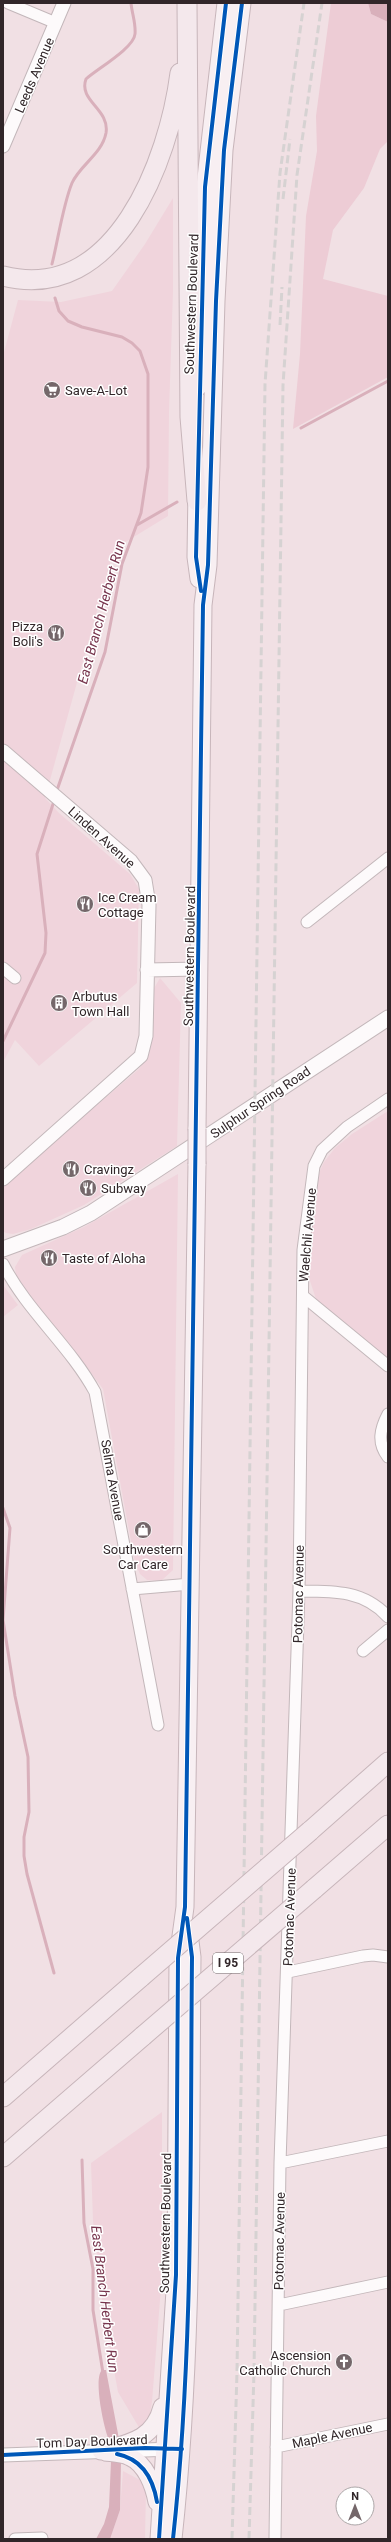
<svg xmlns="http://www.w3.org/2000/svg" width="391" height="2542" viewBox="0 0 391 2542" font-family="Roboto,sans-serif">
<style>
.built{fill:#f0d4dc}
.green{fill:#edccd5}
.water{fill:#d9b0bb}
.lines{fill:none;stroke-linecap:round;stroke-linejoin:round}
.stream{stroke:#d9b0bb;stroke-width:3}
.minor-casing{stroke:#c3b7ba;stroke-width:13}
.tertiary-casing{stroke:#c3b7ba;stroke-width:15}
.secondary-casing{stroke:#c3b7ba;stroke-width:17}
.primary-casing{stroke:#c7b5ba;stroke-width:19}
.motorway-casing{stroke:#c7b5ba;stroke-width:21}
.minor{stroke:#fdfafb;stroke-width:11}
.tertiary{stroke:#fdfafb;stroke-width:13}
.secondary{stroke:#fdfafb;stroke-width:15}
.primary{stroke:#f8eff2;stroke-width:17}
.motorway{stroke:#f4e8ec;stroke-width:19}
.rail{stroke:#d6d2d2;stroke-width:3;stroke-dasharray:8 4;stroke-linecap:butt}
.primary-bridge-casing{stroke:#c7b5ba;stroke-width:19;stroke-linecap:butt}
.motorway-bridge-casing{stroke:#c7b5ba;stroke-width:21;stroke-linecap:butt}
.primary-bridge{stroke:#f8eff2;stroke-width:17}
.motorway-bridge{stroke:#f4e8ec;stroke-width:19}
.cycleway-casing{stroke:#fff;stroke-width:6}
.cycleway{stroke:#0057b8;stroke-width:4}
.labels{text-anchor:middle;stroke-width:3;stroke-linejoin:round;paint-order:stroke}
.shield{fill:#fff;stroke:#6f6769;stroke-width:1}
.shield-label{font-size:12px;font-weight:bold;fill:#312629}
.street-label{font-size:13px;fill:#312629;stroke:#fff}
.poi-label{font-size:13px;fill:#312629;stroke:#fff;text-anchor:start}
.water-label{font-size:14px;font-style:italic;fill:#77354d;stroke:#fff}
</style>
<rect width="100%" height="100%" fill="#f1e0e4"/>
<path class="built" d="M173,198V291L169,412L168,516L114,549L45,798L59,813L130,874L139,889L137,983L39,1066L15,1040L3,1062V356L18,300L61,302L112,291L145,244Z
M160,978L181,1003L177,1146L84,1205L31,1229L13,1234L6,1233L3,1231V1186L139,1069L147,1058L151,1047L153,990Z
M388,1111V1360L329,1313L316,1299L307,1272L315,1182L324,1162L335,1148L352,1134Z
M178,1174L173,1570L161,1581L147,1580L140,1574L135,1563L103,1389L68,1342L22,1289L16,1277L15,1267L22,1255L84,1227Z
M3,1285L18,1305L3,1317Z
M162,2112V2274L152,2402L149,2419L140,2429L118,2392L104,2316L93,2221L91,2163Z
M123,2471L140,2480L146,2490L145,2539H110L120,2510Z"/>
<path class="green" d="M331,3H368L371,14L388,22V141L380,149L364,188L333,230L323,279L388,296V377L293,429L300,354L306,216L317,151L316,116Z"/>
<path class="water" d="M368,3H388V22L371,14Z
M102,2370H106L119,2439L109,2440C104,2429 93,2378 102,2370Z
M111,2461H121L120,2510L110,2539H96L104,2524L109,2507Z"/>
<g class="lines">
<path class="stream" d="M52,264C58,240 63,205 72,183C80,165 102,154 106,133C110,109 78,101 86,79C97,69 134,48 135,34C136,23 132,14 131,3
M55,298L59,311L68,321L82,327L122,337L132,343L140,351L148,374V467L141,513L122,564L105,652L56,793
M301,428L388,381
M137,525L177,502
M3,1041L45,953L46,933L37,854L54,801
M3,1508L10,1528L3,1620L15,1696L28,1757L29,1812L24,1837V1856L27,1874L54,1973
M82,2160L84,2223L93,2269V2310L103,2373"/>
<g class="minor-casing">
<path id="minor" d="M8,3L56,23
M307,922L388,858
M3,968L15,978
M3,1264C27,1311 70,1346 95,1392L158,1725
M303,1296L388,1366
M388,1414C380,1429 377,1443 388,1457
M132,1589L191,1584
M299,1591C332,1591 364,1590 388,1617
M363,1651L388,1630
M288,1972L363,1956L373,1955L388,1957
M280,2163L388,2141
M279,2305L388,2282
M276,2447L388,2424
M15,2539L42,2538
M275,2539L280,2163L299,1591L303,1250L314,1166L322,1150L347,1127L388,1099"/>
</g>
<g class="tertiary-casing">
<path id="tertiary" d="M3,146L64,3
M3,751L131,861L145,880L149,905L146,1036L141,1056L3,1179
M147,970L199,969
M3,2455L173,2449"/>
</g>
<g class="secondary-casing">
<path id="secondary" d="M3,1249L63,1227L91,1213L388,1018"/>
</g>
<g class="primary-casing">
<path id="primary" d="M198,387L205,187L226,3
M197,488L196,557L199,579
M197,1129L203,605L208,565L216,301L224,150L242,3
M101,2451C130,2443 154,2439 162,2407
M105,2452C113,2453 123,2453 130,2457C146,2464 154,2486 157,2502
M159,2539L176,2275L178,1958L185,1907L197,1164
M173,2539C194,2346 190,2151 192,1957L188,1926"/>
</g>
<g class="motorway-casing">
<path id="motorway" d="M187,3L190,417L197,501
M3,276C116,305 169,159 180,73
M310,1831L388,1762
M314,1889L388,1825
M3,2097L141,1977
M3,2157L143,2036"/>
</g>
<use href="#minor" class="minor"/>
<use href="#tertiary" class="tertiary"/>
<use href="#secondary" class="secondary"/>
<use href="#primary" class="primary"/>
<use href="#motorway" class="motorway"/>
<path class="rail" d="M283,199L290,139
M280,325L282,287
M232,2539L237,2372L265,384L280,173L304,3
M249,2539L254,2372L283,385L297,175L322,3"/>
<g class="primary-bridge-casing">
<path id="primary-bridge" d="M197,1129V1164"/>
</g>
<g class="motorway-bridge-casing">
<path id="motorway-bridge" d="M141,1977L310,1831
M143,2036L314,1889"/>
</g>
<use href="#primary-bridge" class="primary-bridge"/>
<use href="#motorway-bridge" class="motorway-bridge"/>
<g class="cycleway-casing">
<path id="cycleway" d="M201,591L196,557L205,187L226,3
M117,2454C142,2459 153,2478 157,2502
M3,2455L145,2448L182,2449
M159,2539L176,2275L178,1958L185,1907L203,605L208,565L216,301L224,150L242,3
M173,2539C194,2346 190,2151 192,1957L187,1918"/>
</g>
<use href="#cycleway" class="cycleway"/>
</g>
<defs>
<g id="supermarket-disc" transform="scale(0.9)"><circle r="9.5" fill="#74676a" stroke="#fff"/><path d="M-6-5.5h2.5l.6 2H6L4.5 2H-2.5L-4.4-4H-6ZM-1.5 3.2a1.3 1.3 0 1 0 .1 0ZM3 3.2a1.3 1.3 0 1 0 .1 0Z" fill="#fff"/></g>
<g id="restaurant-disc" transform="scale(0.9)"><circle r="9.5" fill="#74676a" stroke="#fff"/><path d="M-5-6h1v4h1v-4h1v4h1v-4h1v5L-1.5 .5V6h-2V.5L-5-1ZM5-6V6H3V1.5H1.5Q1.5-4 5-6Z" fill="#fff"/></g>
<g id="building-disc" transform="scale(0.9)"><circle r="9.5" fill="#74676a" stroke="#fff"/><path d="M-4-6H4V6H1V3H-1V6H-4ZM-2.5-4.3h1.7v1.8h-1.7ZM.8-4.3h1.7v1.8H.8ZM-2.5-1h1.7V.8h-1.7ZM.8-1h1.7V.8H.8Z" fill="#fff"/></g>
<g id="shop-disc" transform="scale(0.9)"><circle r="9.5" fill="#74676a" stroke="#fff"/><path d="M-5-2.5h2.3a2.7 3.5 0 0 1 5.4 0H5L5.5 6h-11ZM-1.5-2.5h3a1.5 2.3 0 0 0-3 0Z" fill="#fff"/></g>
<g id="church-disc" transform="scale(0.9)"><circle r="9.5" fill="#74676a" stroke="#fff"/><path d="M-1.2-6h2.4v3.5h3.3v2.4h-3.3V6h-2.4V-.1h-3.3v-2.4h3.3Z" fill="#fff"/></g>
</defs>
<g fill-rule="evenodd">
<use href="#supermarket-disc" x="52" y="390"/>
<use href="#restaurant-disc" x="56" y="633"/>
<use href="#restaurant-disc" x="85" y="904"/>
<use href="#building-disc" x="59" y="1003"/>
<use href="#restaurant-disc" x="71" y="1169"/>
<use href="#restaurant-disc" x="88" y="1188"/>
<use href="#restaurant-disc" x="49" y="1258"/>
<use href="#shop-disc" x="143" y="1530"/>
<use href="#church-disc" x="344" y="2362"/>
</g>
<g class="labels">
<rect class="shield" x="213" y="1953" width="30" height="20" rx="3"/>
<g class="shield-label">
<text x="228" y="1967">I 95</text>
</g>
<g class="street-label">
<text transform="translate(34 75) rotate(-67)" y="5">Leeds Avenue</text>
<text transform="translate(191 304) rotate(-88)" y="5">Southwestern Boulevard</text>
<text transform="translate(102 837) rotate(42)" y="5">Linden Avenue</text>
<text transform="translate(189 956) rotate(-89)" y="5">Southwestern Boulevard</text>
<text transform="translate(260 1102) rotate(-34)" y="5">Sulphur Spring Road</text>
<text transform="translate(307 1235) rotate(-85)" y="5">Waelchli Avenue</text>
<text transform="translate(113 1480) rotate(80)" y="5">Selma Avenue</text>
<text transform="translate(298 1594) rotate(-89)" y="5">Potomac Avenue</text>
<text transform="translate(289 1917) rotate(-88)" y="5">Potomac Avenue</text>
<text transform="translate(165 2223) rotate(-89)" y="5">Southwestern Boulevard</text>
<text transform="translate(279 2241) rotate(-89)" y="5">Potomac Avenue</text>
<text transform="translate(332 2435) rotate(-12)" y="5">Maple Avenue</text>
<text transform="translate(92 2441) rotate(-2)" y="5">Tom Day Boulevard</text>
</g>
<g class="poi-label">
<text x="65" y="395">Save-A-Lot</text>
<text x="43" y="631" text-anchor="end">Pizza<tspan x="43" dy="15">Boli's</tspan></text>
<text x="98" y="902">Ice Cream<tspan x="98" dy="15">Cottage</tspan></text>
<text x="72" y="1001">Arbutus<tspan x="72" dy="15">Town Hall</tspan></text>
<text x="84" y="1174">Cravingz</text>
<text x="101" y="1193">Subway</text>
<text x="62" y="1263">Taste of Aloha</text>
<text x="143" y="1554" text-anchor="middle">Southwestern<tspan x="143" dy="15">Car Care</tspan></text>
<text x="331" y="2360" text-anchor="end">Ascension<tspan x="331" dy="15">Catholic Church</tspan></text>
</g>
<g class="water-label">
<text transform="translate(101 612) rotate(-75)" y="5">East Branch Herbert Run</text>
<text transform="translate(105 2299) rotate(83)" y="5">East Branch Herbert Run</text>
</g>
</g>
<rect width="391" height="2542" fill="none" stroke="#312629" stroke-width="8"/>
<g transform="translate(355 2506)"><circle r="19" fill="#ffffff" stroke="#ada8a9"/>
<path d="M0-3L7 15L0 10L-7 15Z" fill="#74676a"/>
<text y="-6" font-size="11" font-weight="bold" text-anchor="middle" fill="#312629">N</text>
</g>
</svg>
